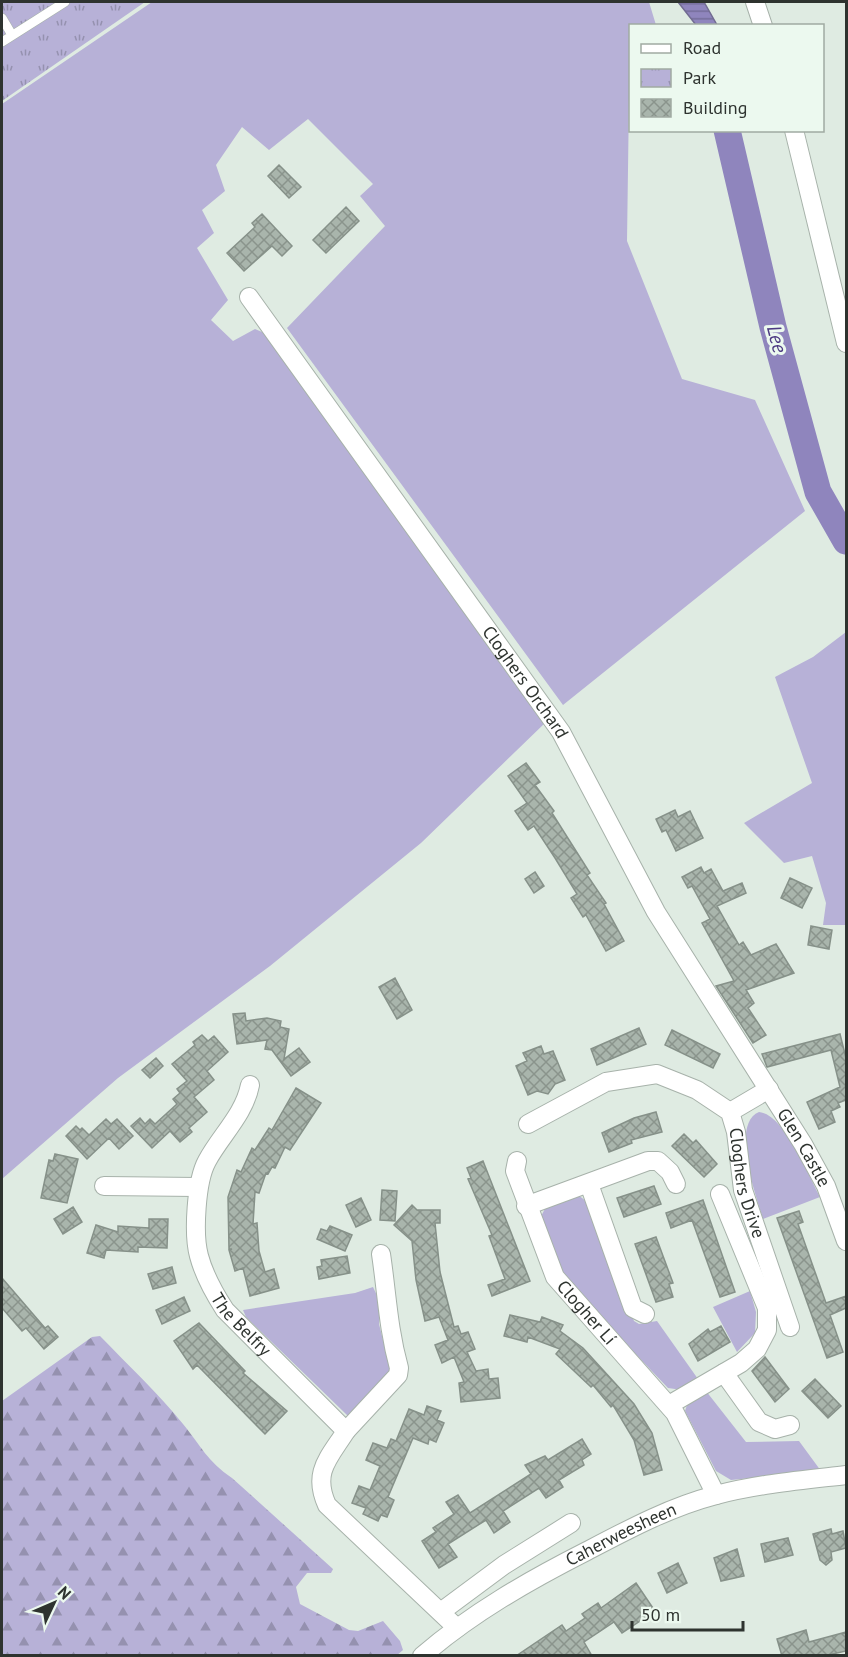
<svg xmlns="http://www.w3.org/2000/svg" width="848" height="1657" viewBox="0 0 848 1657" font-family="'PT Sans',sans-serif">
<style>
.green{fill:#b7b1d7}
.forest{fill:url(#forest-firs)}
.park{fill:url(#park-tufts)}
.water{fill:url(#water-rules);stroke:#726c92;stroke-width:1.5}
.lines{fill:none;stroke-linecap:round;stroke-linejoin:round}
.river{stroke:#8f85bd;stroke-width:27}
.building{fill:url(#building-cross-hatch);stroke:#869189;stroke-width:1.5}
.lane-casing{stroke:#a7b2aa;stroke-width:10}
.street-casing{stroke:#a7b2aa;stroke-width:20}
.lane{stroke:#fff;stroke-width:9}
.street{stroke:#fff;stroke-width:18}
.labels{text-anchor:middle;stroke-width:6;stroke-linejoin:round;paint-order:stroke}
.street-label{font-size:18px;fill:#2e332f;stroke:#ecf9ef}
.water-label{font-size:20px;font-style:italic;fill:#4d3b82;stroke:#ecf9ef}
</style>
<defs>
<pattern id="forest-firs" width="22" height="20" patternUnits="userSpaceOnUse" patternTransform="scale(1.5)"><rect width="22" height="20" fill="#b7b1d7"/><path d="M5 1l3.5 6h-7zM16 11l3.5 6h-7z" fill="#9591af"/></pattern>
<pattern id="park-tufts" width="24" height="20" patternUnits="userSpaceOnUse" patternTransform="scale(1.5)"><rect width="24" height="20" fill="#b7b1d7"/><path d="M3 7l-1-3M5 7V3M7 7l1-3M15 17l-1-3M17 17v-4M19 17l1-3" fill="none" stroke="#9591af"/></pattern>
<pattern id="water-rules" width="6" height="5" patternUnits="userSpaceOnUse" patternTransform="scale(1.5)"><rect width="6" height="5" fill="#8f85bd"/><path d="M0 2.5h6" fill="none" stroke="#756d9a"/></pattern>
<pattern id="building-cross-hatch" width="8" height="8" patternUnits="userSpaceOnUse" patternTransform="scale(1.5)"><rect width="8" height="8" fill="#a9b5ac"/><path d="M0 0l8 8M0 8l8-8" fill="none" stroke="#8a948c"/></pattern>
</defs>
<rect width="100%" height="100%" fill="#dfebe2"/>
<path class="green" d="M152,2H649L656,25L630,26L627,241L682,379L755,400L805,511L563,705L287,328L385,226L360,196L373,184L308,119L269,150L242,127L216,165L225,191L202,210L214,233L197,248L228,300L211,320L233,341L255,329L269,335L545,723L421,843L270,966L118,1078L2,1179V104Z
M846,632V925H823L826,903L812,856L784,863L744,823L812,783L775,677L813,657Z
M759,1112C785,1115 808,1175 820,1197L763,1219C756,1196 730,1124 759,1112Z
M577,1194L587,1202L634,1321L639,1324L657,1321L698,1379L682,1390L668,1388L563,1278L540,1218L546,1207Z
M373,1287L381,1304L379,1324L383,1340L395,1369L348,1416L246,1317L243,1310L355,1293Z
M750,1291L756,1312L755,1333L737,1352L713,1307Z
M706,1391L746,1442L799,1441L821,1471L731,1480L716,1471L685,1411L688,1402Z"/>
<path class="forest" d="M100,1336C128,1365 158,1393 183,1424C201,1446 207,1461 232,1478L333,1569L331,1573H307L296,1587L300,1604L349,1630L358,1631L383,1621L400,1641L403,1650L396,1656L2,1655V1401L92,1337Z"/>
<path class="park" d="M2,2H145L2,101Z"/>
<path class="water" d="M678,2H704L717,25H696Z"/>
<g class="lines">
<path class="river" d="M727,130L773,327L818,492L846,541"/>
</g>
<path class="building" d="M279,165L301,187L289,198L268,176Z
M346,207L359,221L326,253L313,240Z
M262,214L292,246L282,256L272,246L244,271L227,253L255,227L252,223Z
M526,763L540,782L535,785L554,811L552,813L590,873L587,875L606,903L604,904L624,941L606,951L586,915L583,917L571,898L577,894L555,858L534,826L528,830L515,811L527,803L508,776Z
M675,810L678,817L690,811L703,838L676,851L666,830L662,832L656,819Z
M701,867L704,873L711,869L723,891L742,883L746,893L717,906L739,945L743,942L751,955L776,944L794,973L746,990L754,1003L748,1008L766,1035L753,1043L716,986L734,981L702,923L710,919L692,886L688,888L682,877Z
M535,872L544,886L534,893L525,879Z
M790,878L812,888L802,908L781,898Z
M811,926L832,930L829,949L808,945Z
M395,978L412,1010L397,1019L379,987Z
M245,1013L246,1021L267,1018L281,1021L280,1027L289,1029L284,1059L299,1048L310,1062L291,1076L272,1050L265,1049L267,1040L237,1044L233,1014Z
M639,1028L646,1044L597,1065L591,1049Z
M672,1030L720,1054L713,1068L665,1045Z
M840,1034L846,1058V1100L838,1103L840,1107L831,1111L835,1122L819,1129L807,1102L840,1087L831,1050L767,1067L762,1054Z
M202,1035L208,1041L214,1036L228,1052L207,1071L214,1080L194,1097L207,1112L189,1128L192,1132L180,1142L170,1131L152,1148L131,1126L140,1118L145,1124L150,1119L155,1124L177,1104L173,1099L180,1093L177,1089L187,1081L172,1064L195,1045L193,1042Z
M541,1046L544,1054L553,1051L565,1080L555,1084L548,1094L537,1091L528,1095L516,1066L527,1061L523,1053Z
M156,1058L163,1066L150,1078L142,1070Z
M296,1088L321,1103L290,1150L285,1147L275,1168L272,1167L268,1174L266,1173L259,1193L255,1192L253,1224L257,1223L259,1251L265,1272L274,1269L279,1288L250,1296L243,1268L235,1271L229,1250L232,1249H229L228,1197L237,1170L241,1172L252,1148L255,1150L269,1128L272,1130Z
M656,1112L662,1132L631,1140L632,1143L609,1152L602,1133L634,1118Z
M106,1119L111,1124L117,1119L133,1136L119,1149L109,1138L87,1159L66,1136L76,1126L80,1130L82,1128L89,1135Z
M684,1134L693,1143L696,1140L717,1164L704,1177L672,1146Z
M55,1154L78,1159L67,1203L41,1198L49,1160L53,1161Z
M483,1161L530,1281L492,1296L488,1285L505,1279L489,1236L492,1235L468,1179L471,1178L467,1168Z
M654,1186L661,1204L624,1217L617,1198Z
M382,1190L397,1191L395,1221L380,1220Z
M361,1198L371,1220L356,1227L346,1205Z
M703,1200L735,1292L720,1297L692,1220L671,1228L666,1213Z
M412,1205L417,1210H440V1223H435L440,1272L454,1327L458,1326L461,1334L468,1332L475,1349L467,1352L476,1371L488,1369L489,1379L498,1378L500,1398L461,1402L459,1383L464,1382L454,1357L442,1363L435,1345L448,1340L439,1317L425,1321L416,1280L412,1241L394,1225Z
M73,1207L82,1222L63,1234L54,1219Z
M799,1211L803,1222L798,1224L826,1303L846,1296V1308L830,1315L843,1352L827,1358L777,1218Z
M149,1219H168L167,1248L138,1247V1252L106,1250L104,1258L87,1253L96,1225L118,1232V1226L149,1228Z
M330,1226L352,1235L345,1251L317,1239L321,1229L327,1231Z
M656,1237L673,1283L669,1284L673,1297L656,1302L635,1244Z
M347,1256L350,1273L319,1279L317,1267L322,1266L321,1260Z
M172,1267L176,1283L153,1289L148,1274Z
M2,1278L45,1328L48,1326L58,1337L44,1349L26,1328L22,1331L2,1308Z
M184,1297L190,1311L162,1324L156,1310Z
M510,1315L540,1322L542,1317L563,1325L560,1331L583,1348L634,1404L652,1433L662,1470L644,1475L634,1440L613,1405L611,1407L593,1385L591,1387L556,1354L560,1349L528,1337L527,1342L504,1336Z
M199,1323L245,1371L243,1373L287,1411L265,1434L197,1365L193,1369L174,1341Z
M721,1326L730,1342L698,1361L689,1344L708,1329L710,1332Z
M765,1357L789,1389L775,1402L752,1371Z
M815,1379L841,1406L828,1418L802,1391Z
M427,1406L441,1411L437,1420L444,1423L436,1442L429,1439L428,1444L413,1438L388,1497L394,1500L387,1517L381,1515L378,1521L363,1514L366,1508L352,1503L359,1486L370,1490L380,1466L366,1460L373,1443L387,1448L391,1439L396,1441L409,1409L424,1415Z
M582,1439L591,1454L582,1460L584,1465L559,1480L563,1487L546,1498L539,1488L503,1511L510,1522L494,1533L486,1520L448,1544L457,1557L439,1568L422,1541L436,1532L433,1528L454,1514L446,1502L458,1495L470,1513L531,1474L525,1465L545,1456L548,1460Z
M831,1529L832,1534L843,1531L846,1548L831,1552L832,1560L826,1565L820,1560L813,1534Z
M788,1538L793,1555L765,1562L761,1544Z
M737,1549L744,1576L721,1581L714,1558Z
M678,1563L687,1583L667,1593L658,1573Z
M636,1583L655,1611L622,1633L614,1622L584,1642L592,1656H516L562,1625L566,1631L585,1618L582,1614L598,1603L601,1608Z
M806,1630L809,1642L846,1632V1651L824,1656H782L777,1639Z"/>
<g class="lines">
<g class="lane-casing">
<path id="lane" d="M2,18L12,35
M2,42L65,2"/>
</g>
<g class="street-casing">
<g id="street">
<path d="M755,2L763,26"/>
<path d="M794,130L846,343"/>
<path id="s1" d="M249,297L561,732L656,912L803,1144L826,1186L846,1241"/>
<path id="s2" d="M250,1085C244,1115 221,1135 207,1161C196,1181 193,1234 199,1256C204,1275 214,1293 225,1310L346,1431C329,1458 312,1472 327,1505L457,1628"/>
<path d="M730,1112L769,1089"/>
<path id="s3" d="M528,1124L606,1082L657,1074L697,1090L730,1112L736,1132L743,1190L790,1327"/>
<path id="s4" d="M517,1161L515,1171L555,1277L675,1413L716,1495"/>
<path d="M589,1184L633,1308L645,1314"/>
<path d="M104,1186L197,1187"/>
<path d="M526,1206L648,1161H658L670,1172L676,1184"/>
<path d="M724,1373L759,1422L775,1429L790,1425"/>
<path d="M669,1405L741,1363L757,1349L767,1330V1308L720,1194"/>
<path d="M346,1431L398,1375L399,1368C388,1328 387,1294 381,1254"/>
<path d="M442,1611L504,1565L571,1523"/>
<path id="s5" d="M422,1656C472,1613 528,1581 587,1551C629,1529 670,1507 716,1495C758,1484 803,1480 846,1475"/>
</g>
</g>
<use href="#lane" class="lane"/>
<use href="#street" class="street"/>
</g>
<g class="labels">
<g class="street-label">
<text dy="6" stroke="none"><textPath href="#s1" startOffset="474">Cloghers Orchard</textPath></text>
<text dy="6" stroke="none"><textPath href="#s1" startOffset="1017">Glen Castle</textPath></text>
<text dy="6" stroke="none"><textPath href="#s3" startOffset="296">Cloghers Drive</textPath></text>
<text dy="6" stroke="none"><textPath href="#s4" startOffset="171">Clogher Lí</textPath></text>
<text dy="6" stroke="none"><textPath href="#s2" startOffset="266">The Belfry</textPath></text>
<text dy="6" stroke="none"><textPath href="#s5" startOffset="234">Caherweesheen</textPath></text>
</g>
<g class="water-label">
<text transform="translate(777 339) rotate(75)" y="7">Lee</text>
</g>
</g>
<rect width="848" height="1657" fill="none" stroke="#2e332f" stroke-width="6"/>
<rect x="629" y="24" width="195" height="108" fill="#ecf9ef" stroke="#a0aaa2" stroke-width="1.5"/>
<rect x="641" y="44" width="30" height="9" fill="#ffffff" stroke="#a0aaa2" stroke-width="1.5"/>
<text x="683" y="54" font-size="18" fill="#2e332f">Road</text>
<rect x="641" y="69" width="30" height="18" fill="url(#park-tufts)" stroke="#a0aaa2" stroke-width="1.5"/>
<text x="683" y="84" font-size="18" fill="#2e332f">Park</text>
<rect x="641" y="99" width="30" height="18" fill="url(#building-cross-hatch)" stroke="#a0aaa2" stroke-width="1.5"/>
<text x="683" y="114" font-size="18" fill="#2e332f">Building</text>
<g transform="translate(54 1603) rotate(46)" stroke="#ecf9ef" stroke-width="4.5" paint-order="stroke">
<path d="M0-4.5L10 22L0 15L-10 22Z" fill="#2e332f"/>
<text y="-9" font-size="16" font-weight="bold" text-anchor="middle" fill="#2e332f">N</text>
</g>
<path d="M632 1621v9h111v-9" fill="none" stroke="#2e332f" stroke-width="3"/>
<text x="641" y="1621" font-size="18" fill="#2e332f" stroke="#ecf9ef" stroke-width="4.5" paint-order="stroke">50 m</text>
</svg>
